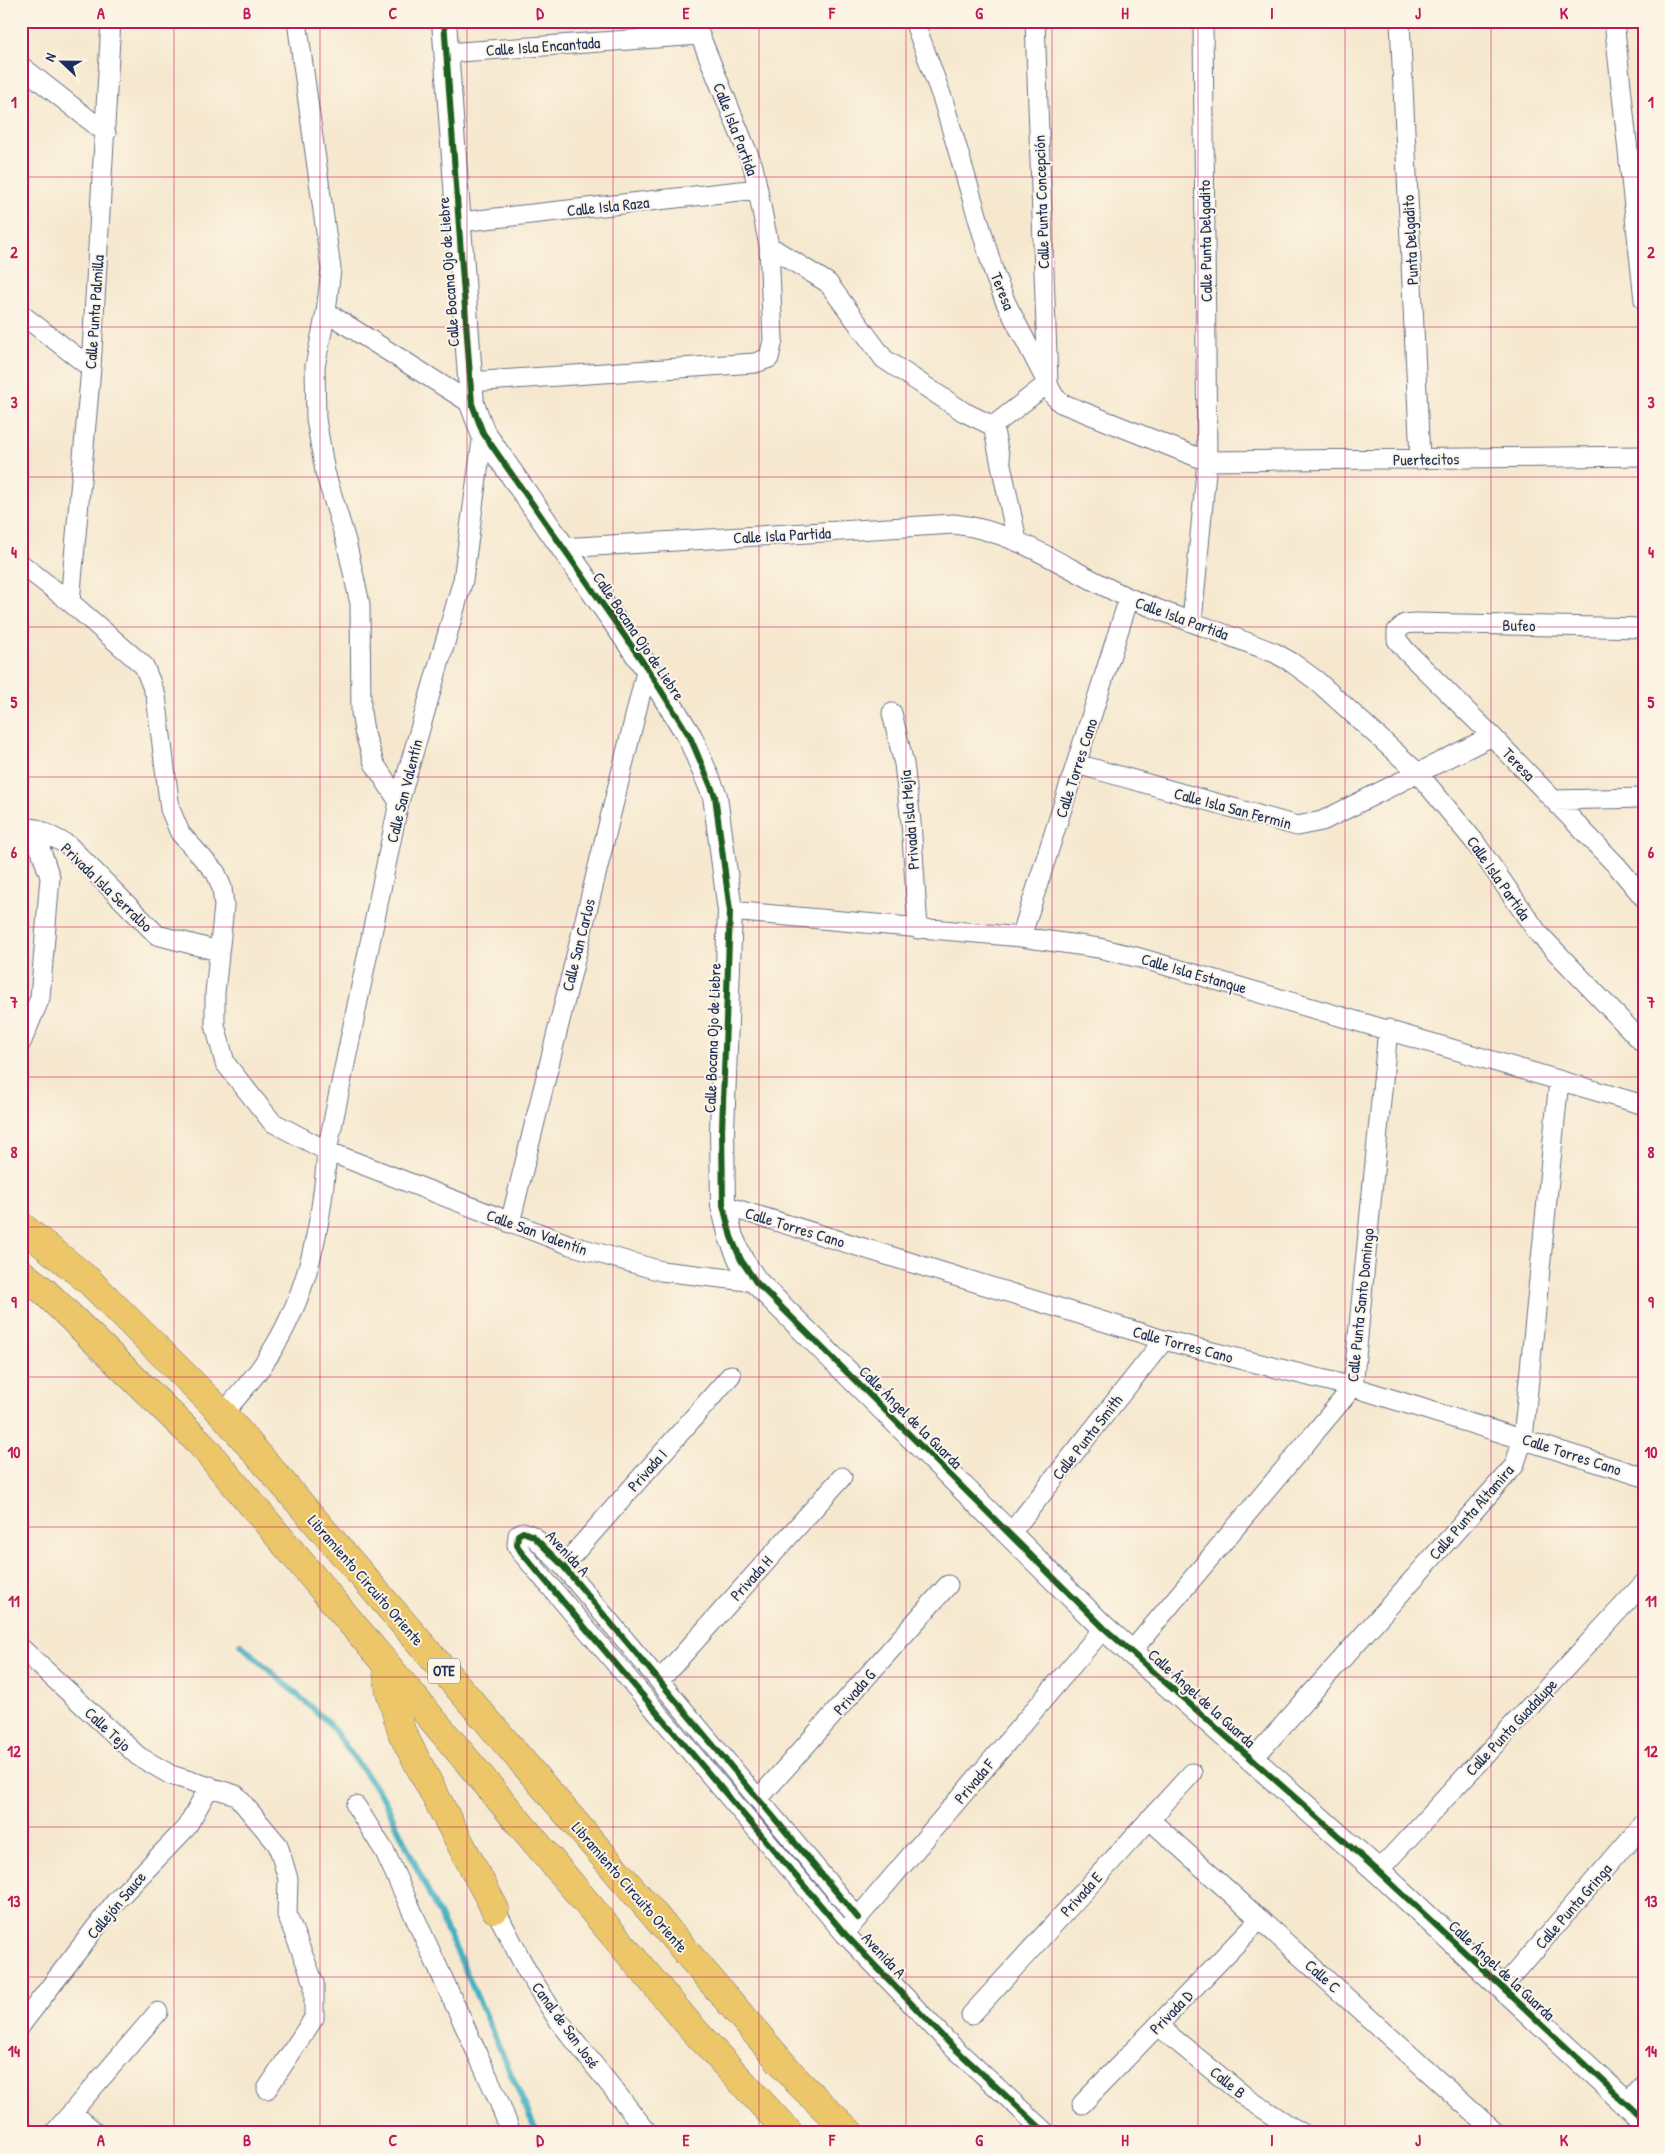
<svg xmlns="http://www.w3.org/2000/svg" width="1665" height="2154" viewBox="0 0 1665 2154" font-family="'Patrick Hand',sans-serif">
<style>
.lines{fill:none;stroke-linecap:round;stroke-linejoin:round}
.stream{stroke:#45b1c2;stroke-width:6}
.minor-casing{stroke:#687086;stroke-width:21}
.tertiary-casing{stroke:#687086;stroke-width:26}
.primary-casing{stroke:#687086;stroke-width:29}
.minor{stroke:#fff;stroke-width:19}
.tertiary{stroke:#fff;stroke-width:24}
.primary{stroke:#ecc669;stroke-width:28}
.cycleway-casing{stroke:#fcf5e5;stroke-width:9}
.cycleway{stroke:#1b5e20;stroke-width:6}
.grid{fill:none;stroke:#c2185b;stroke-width:1;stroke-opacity:0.55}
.labels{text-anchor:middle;stroke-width:4;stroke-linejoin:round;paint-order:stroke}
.shield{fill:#fcf5e5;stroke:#5e6a86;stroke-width:1}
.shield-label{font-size:15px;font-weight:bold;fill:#1b2f5e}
.street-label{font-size:16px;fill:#1b2f5e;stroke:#fcf5e5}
.neatline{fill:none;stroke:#c2185b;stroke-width:2}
.grid-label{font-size:16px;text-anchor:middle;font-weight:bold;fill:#c2185b}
</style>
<rect width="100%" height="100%" fill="#fcf5e5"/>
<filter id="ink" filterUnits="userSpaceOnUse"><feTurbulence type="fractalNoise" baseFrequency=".02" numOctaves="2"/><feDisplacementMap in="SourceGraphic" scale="10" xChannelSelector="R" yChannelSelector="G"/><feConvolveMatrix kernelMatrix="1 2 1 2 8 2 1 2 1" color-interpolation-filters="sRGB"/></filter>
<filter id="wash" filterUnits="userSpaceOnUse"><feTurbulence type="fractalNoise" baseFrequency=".0096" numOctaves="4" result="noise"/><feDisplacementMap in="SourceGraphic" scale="20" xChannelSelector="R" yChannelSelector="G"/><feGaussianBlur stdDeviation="1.12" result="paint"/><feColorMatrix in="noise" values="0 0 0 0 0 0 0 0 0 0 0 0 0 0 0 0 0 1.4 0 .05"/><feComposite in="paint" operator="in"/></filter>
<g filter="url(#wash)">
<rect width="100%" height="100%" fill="#f6e8cf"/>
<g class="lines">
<path class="stream" d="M240,1644L329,1723L385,1801L459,1956L537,2133"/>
</g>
</g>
<g filter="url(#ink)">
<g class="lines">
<g class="minor-casing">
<path id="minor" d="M297,21L331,269L326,312L315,366L316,419L325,472L346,541L360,604L361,712L364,731L374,763L399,802
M914,21L943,100L995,276L1006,303L1054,396L1061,403L1207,461L1644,456
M1400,21L1420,459
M1614,21L1644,300
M446,53L699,35
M21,66L106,133
M459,222L758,189
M769,246L828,283L884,359L964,412L993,426
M326,312L472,404
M21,314L91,368
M469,382L755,363L769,358L773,340L769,246L753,166L694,21
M993,426L1048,383L1035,21
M993,426L1017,541
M562,548L954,524C1019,531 1071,573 1129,598C1177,618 1227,634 1275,653L1291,662L1317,681L1417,772L1474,841L1538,933L1644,1044
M21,564L70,602L144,666L156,696L170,809L180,833L216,873L222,888L224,906L215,993V1025L225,1063L272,1122L327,1151L570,1245L661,1271L756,1282
M70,602L91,368L111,21
M1192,621L1207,461L1203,21
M1644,628L1415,623L1405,624L1397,631V640L1406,651L1492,736L1618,867L1644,898
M892,713L904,764L911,822L918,929
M1077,764L1297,826L1322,821L1492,736
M1554,800L1644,798
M25,827L37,829L68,845L157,935L218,951
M730,911L1021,937L1099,948L1140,958L1644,1105
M1021,937L1129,598
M21,1043L40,998L50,877L40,848L22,824
M723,1205L1164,1340L1353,1387L1644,1477
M510,1223L647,668
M223,1414C237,1396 254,1379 266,1360C308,1298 322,1224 327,1151L399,802L463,580L483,433
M1010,1534L1164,1340
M563,1566L731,1375
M21,1648L138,1756L171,1775L236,1795L278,1845L288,1879L287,1915L314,1983V2018L267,2089
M1131,1652L1353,1387L1388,1029
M660,1680L842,1477
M1251,1761L1514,1466L1523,1439L1559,1080
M759,1798L948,1585
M356,1806L385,1852L498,2099L511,2133
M1149,1819L1496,2133
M1378,1871L1644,1583
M495,1909L527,1971L556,2017L648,2133
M858,1918L563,1566L533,1536L523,1532L518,1535L517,1545L521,1552L845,1934L948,2042L1046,2133
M850,1927L1104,1628
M1501,1989L1644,1823
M971,2015L1192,1773
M21,2025L116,1901L186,1828L210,1786
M1158,2026L1248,2099L1301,2133
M1082,2104L1260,1919
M1626,2104L1644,2084
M73,2113L96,2133
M54,2133L158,2012"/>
</g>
<g class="tertiary-casing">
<path id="tertiary" d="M444,21L472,404L483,433L647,668L690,737L715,796L730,911L722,1130L723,1205L731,1237L741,1260L756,1282L1104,1628L1378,1871L1644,2120"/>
</g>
<g class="primary-casing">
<path id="primary" d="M21,1226L88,1280L223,1414L799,2083L850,2133
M21,1273L44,1291L200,1443L691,2027L789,2133
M386,1666L390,1692L402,1733L495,1909"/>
</g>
<use href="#minor" class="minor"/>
<use href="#tertiary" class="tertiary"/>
<use href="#primary" class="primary"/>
<g class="cycleway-casing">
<path id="cycleway" d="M444,21L472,404L483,433L647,668L690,737L715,796L730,911L722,1130L723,1205L731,1237L741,1260L756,1282L1104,1628L1378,1871L1644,2120
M858,1918L563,1566L533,1536L523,1532L518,1535L517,1545L521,1552L845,1934L948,2042L1046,2133"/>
</g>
<use href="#cycleway" class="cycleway"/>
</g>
</g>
<path class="grid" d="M174,21V2133M320,21V2133M467,21V2133M613,21V2133M759,21V2133M906,21V2133M1052,21V2133M1198,21V2133M1345,21V2133M1491,21V2133M21,177H1644M21,327H1644M21,477H1644M21,627H1644M21,777H1644M21,927H1644M21,1077H1644M21,1227H1644M21,1377H1644M21,1527H1644M21,1677H1644M21,1827H1644M21,1977H1644"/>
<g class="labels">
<rect class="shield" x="428" y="1658.5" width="32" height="25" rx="4"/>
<g class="shield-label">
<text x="444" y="1676">OTE</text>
</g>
<g class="street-label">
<text transform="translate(543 46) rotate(-4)" y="6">Calle Isla Encantada</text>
<text transform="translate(736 129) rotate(69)" y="6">Calle Isla Partida</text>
<text transform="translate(1041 202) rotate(-92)" y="6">Calle Punta Concepción</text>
<text transform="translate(608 206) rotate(-6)" y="6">Calle Isla Raza</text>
<text transform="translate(1410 240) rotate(-93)" y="6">Punta Delgadito</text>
<text transform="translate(1205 241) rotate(-91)" y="6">Calle Punta Delgadito</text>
<text transform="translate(448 272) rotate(-94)" y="6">Calle Bocana Ojo de Liebre</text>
<text transform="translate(1003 291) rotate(68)" y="6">Teresa</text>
<text transform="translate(94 312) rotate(-86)" y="6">Calle Punta Palmilla</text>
<text transform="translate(1426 459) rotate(-1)" y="6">Puertecitos</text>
<text transform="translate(782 535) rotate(-3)" y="6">Calle Isla Partida</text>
<text transform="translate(1182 618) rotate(20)" y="6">Calle Isla Partida</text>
<text transform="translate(1519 625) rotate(1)" y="6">Bufeo</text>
<text transform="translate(639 636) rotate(56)" y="6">Calle Bocana Ojo de Liebre</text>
<text transform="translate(1519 764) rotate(46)" y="6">Teresa</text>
<text transform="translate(1076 768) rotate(-72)" y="6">Calle Torres Cano</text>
<text transform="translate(404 791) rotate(-76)" y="6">Calle San Valentín</text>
<text transform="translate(1233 808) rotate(15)" y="6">Calle Isla San Fermin</text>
<text transform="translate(909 820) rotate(-95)" y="6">Privada Isla Mejía</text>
<text transform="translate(1499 878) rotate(55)" y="6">Calle Isla Partida</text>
<text transform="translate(107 887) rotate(44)" y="6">Privada Isla Serralbo</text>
<text transform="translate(578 945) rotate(-76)" y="6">Calle San Carlos</text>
<text transform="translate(1194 973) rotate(16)" y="6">Calle Isla Estanque</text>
<text transform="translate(712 1038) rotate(-88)" y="6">Calle Bocana Ojo de Liebre</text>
<text transform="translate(795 1227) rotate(17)" y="6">Calle Torres Cano</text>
<text transform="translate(537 1232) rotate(20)" y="6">Calle San Valentín</text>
<text transform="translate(1360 1305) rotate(-84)" y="6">Calle Punta Santo Domingo</text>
<text transform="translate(1183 1344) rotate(15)" y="6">Calle Torres Cano</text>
<text transform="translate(911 1417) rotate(45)" y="6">Calle Ángel de la Guarda</text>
<text transform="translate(1087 1437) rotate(-52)" y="6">Calle Punta Smith</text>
<text transform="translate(1572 1454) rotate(18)" y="6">Calle Torres Cano</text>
<text transform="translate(647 1470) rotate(-49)" y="6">Privada I</text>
<text transform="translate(1471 1512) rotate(-49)" y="6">Calle Punta Altamira</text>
<text transform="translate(568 1553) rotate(47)" y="6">Avenida A</text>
<text transform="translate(751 1578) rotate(-48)" y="6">Privada H</text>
<text transform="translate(366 1580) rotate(49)" y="6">Libramiento Circuito Oriente</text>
<text transform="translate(854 1692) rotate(-49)" y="6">Privada G</text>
<text transform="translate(1202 1698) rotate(42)" y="6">Calle Ángel de la Guarda</text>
<text transform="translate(1511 1727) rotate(-47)" y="6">Calle Punta Guadalupe</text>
<text transform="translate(108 1729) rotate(43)" y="6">Calle Tejo</text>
<text transform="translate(974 1781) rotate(-50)" y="6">Privada F</text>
<text transform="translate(630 1887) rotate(49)" y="6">Libramiento Circuito Oriente</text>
<text transform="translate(1081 1894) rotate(-48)" y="6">Privada E</text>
<text transform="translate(116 1905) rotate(-50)" y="6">Callejón Sauce</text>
<text transform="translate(1573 1906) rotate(-49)" y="6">Calle Punta Gringa</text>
<text transform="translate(884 1955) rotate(47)" y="6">Avenida A</text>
<text transform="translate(1502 1970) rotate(43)" y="6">Calle Ángel de la Guarda</text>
<text transform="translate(1323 1976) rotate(42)" y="6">Calle C</text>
<text transform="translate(1171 2012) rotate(-46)" y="6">Privada D</text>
<text transform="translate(566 2025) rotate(54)" y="6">Canal de San José</text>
<text transform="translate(1228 2082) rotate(39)" y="6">Calle B</text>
</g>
</g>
<rect width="1665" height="2154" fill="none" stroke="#fcf5e5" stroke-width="55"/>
<g transform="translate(62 62) rotate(292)" stroke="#fcf5e5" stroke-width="4" paint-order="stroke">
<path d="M0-4L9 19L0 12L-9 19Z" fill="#1b2f5e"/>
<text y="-8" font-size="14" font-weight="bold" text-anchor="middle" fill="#1b2f5e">N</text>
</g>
<rect x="28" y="28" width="1610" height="2098" class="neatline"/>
<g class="grid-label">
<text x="101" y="19">A</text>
<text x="247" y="19">B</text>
<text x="393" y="19">C</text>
<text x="540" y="19">D</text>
<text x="686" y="19">E</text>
<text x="832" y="19">F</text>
<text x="979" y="19">G</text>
<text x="1125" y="19">H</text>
<text x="1272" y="19">I</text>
<text x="1418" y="19">J</text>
<text x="1564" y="19">K</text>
<text x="14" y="108">1</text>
<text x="1651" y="108">1</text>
<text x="14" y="258">2</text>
<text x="1651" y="258">2</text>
<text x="14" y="408">3</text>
<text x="1651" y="408">3</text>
<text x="14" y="558">4</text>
<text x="1651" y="558">4</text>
<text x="14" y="708">5</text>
<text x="1651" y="708">5</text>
<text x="14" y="858">6</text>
<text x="1651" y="858">6</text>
<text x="14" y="1008">7</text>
<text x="1651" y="1008">7</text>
<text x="14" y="1158">8</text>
<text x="1651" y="1158">8</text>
<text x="14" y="1308">9</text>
<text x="1651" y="1308">9</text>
<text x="14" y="1458">10</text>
<text x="1651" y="1458">10</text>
<text x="14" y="1607">11</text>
<text x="1651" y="1607">11</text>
<text x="14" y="1757">12</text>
<text x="1651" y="1757">12</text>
<text x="14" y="1907">13</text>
<text x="1651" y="1907">13</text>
<text x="14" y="2057">14</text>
<text x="1651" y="2057">14</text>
<text x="101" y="2146">A</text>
<text x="247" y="2146">B</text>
<text x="393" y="2146">C</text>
<text x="540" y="2146">D</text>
<text x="686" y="2146">E</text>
<text x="832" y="2146">F</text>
<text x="979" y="2146">G</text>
<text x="1125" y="2146">H</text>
<text x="1272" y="2146">I</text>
<text x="1418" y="2146">J</text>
<text x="1564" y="2146">K</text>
</g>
</svg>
